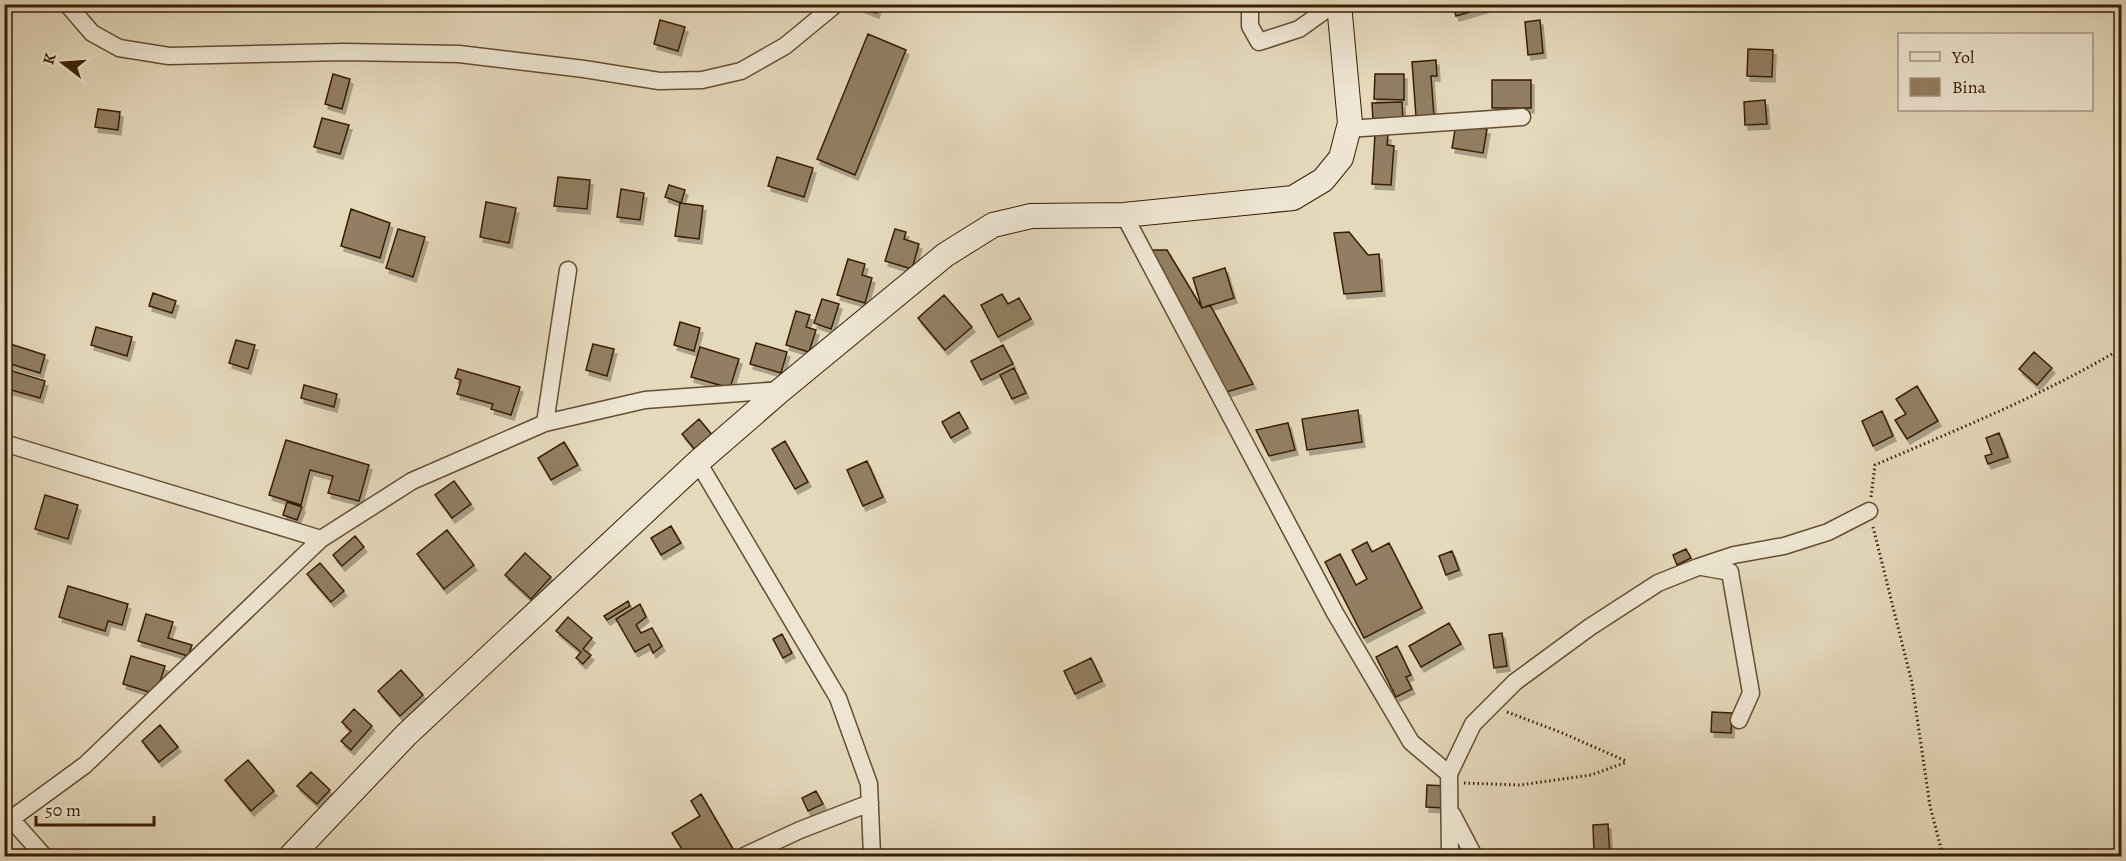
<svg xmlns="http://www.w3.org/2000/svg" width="2126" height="861" viewBox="0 0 2126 861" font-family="Alegreya,serif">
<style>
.building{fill:#927f63;stroke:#391e03;stroke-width:1.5;filter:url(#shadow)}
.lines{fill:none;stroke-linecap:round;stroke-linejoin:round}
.street-casing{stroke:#644d31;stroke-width:19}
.secondary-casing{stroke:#391e03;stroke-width:26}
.path{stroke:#391e03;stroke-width:3;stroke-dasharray:1.5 3;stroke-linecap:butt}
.street{stroke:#eee6d3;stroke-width:16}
.secondary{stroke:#eee6d3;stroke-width:24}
</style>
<defs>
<filter id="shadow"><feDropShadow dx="3" dy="5" stdDeviation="0" flood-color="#0004"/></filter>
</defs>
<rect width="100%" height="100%" fill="#e5d9bc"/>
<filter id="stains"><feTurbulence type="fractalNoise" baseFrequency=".00333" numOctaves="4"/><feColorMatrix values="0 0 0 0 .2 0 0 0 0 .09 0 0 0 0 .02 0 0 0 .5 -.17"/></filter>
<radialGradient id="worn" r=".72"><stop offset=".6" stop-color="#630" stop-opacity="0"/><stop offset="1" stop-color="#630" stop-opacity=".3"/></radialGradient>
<path class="building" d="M861,4H879L876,13L860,7Z
M1453,4H1498L1456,16Z
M660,20L685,27L678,51L654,44Z
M1540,20L1543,53L1528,55L1525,22Z
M868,34L906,50L855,175L817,159Z
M1748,49L1773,50L1772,77L1747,76Z
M1436,60L1437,76H1431L1434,116L1416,117L1412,62Z
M333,74L350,79L342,109L325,104Z
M1375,74H1404V100L1374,99Z
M1492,80H1531V108H1492Z
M1765,100L1767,124L1745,125L1744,102Z
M1402,102L1403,119L1373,121L1372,103Z
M98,109L120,112L118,130L95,127Z
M322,118L349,125L340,154L314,147Z
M1456,124L1487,129L1483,153L1452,148Z
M1375,134L1388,135L1387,145L1394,146L1391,185L1372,184Z
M777,157L813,168L804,197L768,186Z
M558,177L590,180L587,209L554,206Z
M669,185L685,190L681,203L665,197Z
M621,189L644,193L640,220L617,217Z
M486,202L516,208L509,243L480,237Z
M680,203L703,206L699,239L675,236Z
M351,209L390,223L380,258L341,246Z
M398,229L425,237L413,277L386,268Z
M895,229L906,232L904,239L919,244L912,269L885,261Z
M1349,232L1368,255L1379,254L1382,291L1344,294L1334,233Z
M1148,250H1167L1202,308L1210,305L1253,384L1226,392Z
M848,259L865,264L862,275L872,278L865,303L837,295Z
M1225,268L1234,298L1202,308L1193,278Z
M153,293L176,301L172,313L149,306Z
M1002,294L1008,304L1019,298L1031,319L998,337L981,305Z
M944,295L972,327L945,350L918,318Z
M822,299L839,304L831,329L814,323Z
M796,311L810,315L806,327L816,330L809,352L786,345Z
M680,322L700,328L694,351L674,345Z
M96,327L132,337L127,356L91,345Z
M236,340L255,345L248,369L229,363Z
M4,342L45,355L40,373L4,362Z
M756,343L787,352L781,373L750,364Z
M593,344L614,349L607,376L586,370Z
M1003,345L1013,364L981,380L971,361Z
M700,347L739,359L730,388L691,377Z
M2034,352L2052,368L2037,385L2019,369Z
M1014,368L1026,393L1012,399L1000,375Z
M6,369L45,381L40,398L4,388Z
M458,369L520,387L511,415L491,409L493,404L457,394L461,380L455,378Z
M304,385L337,394L334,407L301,398Z
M1917,386L1938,421L1907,439L1895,420L1906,414L1896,399Z
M1358,410L1362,442L1307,450L1302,419Z
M1882,411L1893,436L1873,446L1862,421Z
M959,412L968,428L951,438L942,422Z
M699,419L713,436L696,451L682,434Z
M1288,423L1295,450L1269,456L1256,430Z
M1999,433L2008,457L1988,464L1985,456L1992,454L1986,438Z
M286,440L369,465L359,501L328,493L333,476L310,470L301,505L269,495Z
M785,441L808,482L795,489L772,449Z
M564,442L578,465L551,480L538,458Z
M867,461L883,497L863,506L847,470Z
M454,481L471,504L452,518L435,495Z
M45,495L78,505L68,539L35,529Z
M287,502L302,507L297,520L283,515Z
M671,526L681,543L661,555L651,538Z
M447,530L474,565L444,589L417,554Z
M355,536L364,547L342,566L333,555Z
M1367,542L1372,552L1389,543L1422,608L1364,638L1325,562L1340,554L1356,585L1367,579L1352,550Z
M1686,549L1691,558L1677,565L1673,555Z
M1452,551L1459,570L1446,575L1439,556Z
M525,553L551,577L531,599L505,575Z
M320,563L344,591L331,602L307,574Z
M68,586L128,604L122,625L108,621L105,631L59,617Z
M628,601L630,606L607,620L604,616Z
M640,604L646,617L636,625L641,633L652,628L662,646L653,653L649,644L635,652L616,619Z
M146,614L173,622L168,638L192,645L188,656L138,641Z
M568,617L592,638L583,649L591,655L583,664L576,658L581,652L556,631Z
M1449,623L1461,644L1421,667L1409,646Z
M1502,633L1507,666L1494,668L1489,635Z
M782,634L792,653L783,658L773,639Z
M1397,646L1411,675L1406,677L1412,689L1396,697L1376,657Z
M131,656L165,666L156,694L123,684Z
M1091,658L1102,681L1075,694L1064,671Z
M401,670L423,695L400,716L378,691Z
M354,709L372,726L351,750L341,741L351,731L342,722Z
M1712,712L1732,713L1731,733L1711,732Z
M160,725L178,747L159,762L142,741Z
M248,760L274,791L251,811L225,780Z
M311,772L330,790L317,804L297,786Z
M1427,785L1446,786L1444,808L1426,807Z
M816,791L823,804L808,811L802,798Z
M701,794L736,854L731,856H686L672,833L700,816L691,801Z
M1608,824L1610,856H1594L1593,825Z"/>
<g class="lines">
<g class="street-casing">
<path id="street" d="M67,4L92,33L119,48L169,56L344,52L459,54L584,69L659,81L702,80L741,71L785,46L836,4
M1250,4V26L1259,42L1299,29L1334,4
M1348,129L1522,117
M1124,215L1335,613L1411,742L1449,774
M545,423L568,270
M4,443L321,539
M698,462L838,698L869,784L872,856
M1702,567L1730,572L1751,693L1739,720
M1452,814L1474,856
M11,819L44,856
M4,820L11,819L85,765L321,539L412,481L545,423L645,400L781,390
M744,856L800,830L870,803
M1450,856L1449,774L1473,724L1515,682L1590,627L1658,583L1698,567L1734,555L1784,546L1828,532L1869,511"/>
</g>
<g class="secondary-casing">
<path id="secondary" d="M291,856L406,735L698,462L781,390L945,255L993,225L1031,216L1124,215L1293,198L1323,180L1341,158L1350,123L1339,4"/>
</g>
<path class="path" d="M1871,497L1875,465C1958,429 2044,395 2122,348
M1873,527L1912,683L1930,806L1943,856
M1507,712L1560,732L1626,761
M1464,783L1520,785L1591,775L1627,762"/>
<use href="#street" class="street"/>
<use href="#secondary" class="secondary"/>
</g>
<rect width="2126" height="861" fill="none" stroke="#e5d9bc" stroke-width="24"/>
<rect x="6" y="6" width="2114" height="849" fill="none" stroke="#391e03" stroke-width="3"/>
<rect x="12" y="12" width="2102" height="837" fill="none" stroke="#391e03" stroke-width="1.5"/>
<rect x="1898" y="33" width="195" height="78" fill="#eee6d3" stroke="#a69680" stroke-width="1.5"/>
<rect x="1910" y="52" width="30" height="9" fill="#eee6d3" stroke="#a69680" stroke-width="1.5"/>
<text x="1952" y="63" font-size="18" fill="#391e03">Yol</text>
<rect x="1910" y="78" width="30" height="18" fill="#927f63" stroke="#a69680" stroke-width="1.5"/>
<text x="1952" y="93" font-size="18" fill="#391e03">Bina</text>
<g transform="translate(63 63) rotate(287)" stroke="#eee6d3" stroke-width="4.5" paint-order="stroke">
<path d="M0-4.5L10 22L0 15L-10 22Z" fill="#391e03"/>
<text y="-9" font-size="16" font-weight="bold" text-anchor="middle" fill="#391e03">K</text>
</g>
<path d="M36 816v9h118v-9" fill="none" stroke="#391e03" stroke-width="3"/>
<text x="45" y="816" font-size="18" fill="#391e03" stroke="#eee6d3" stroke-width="4.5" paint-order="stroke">50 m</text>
<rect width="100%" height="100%" filter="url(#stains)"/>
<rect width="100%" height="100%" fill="url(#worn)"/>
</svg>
